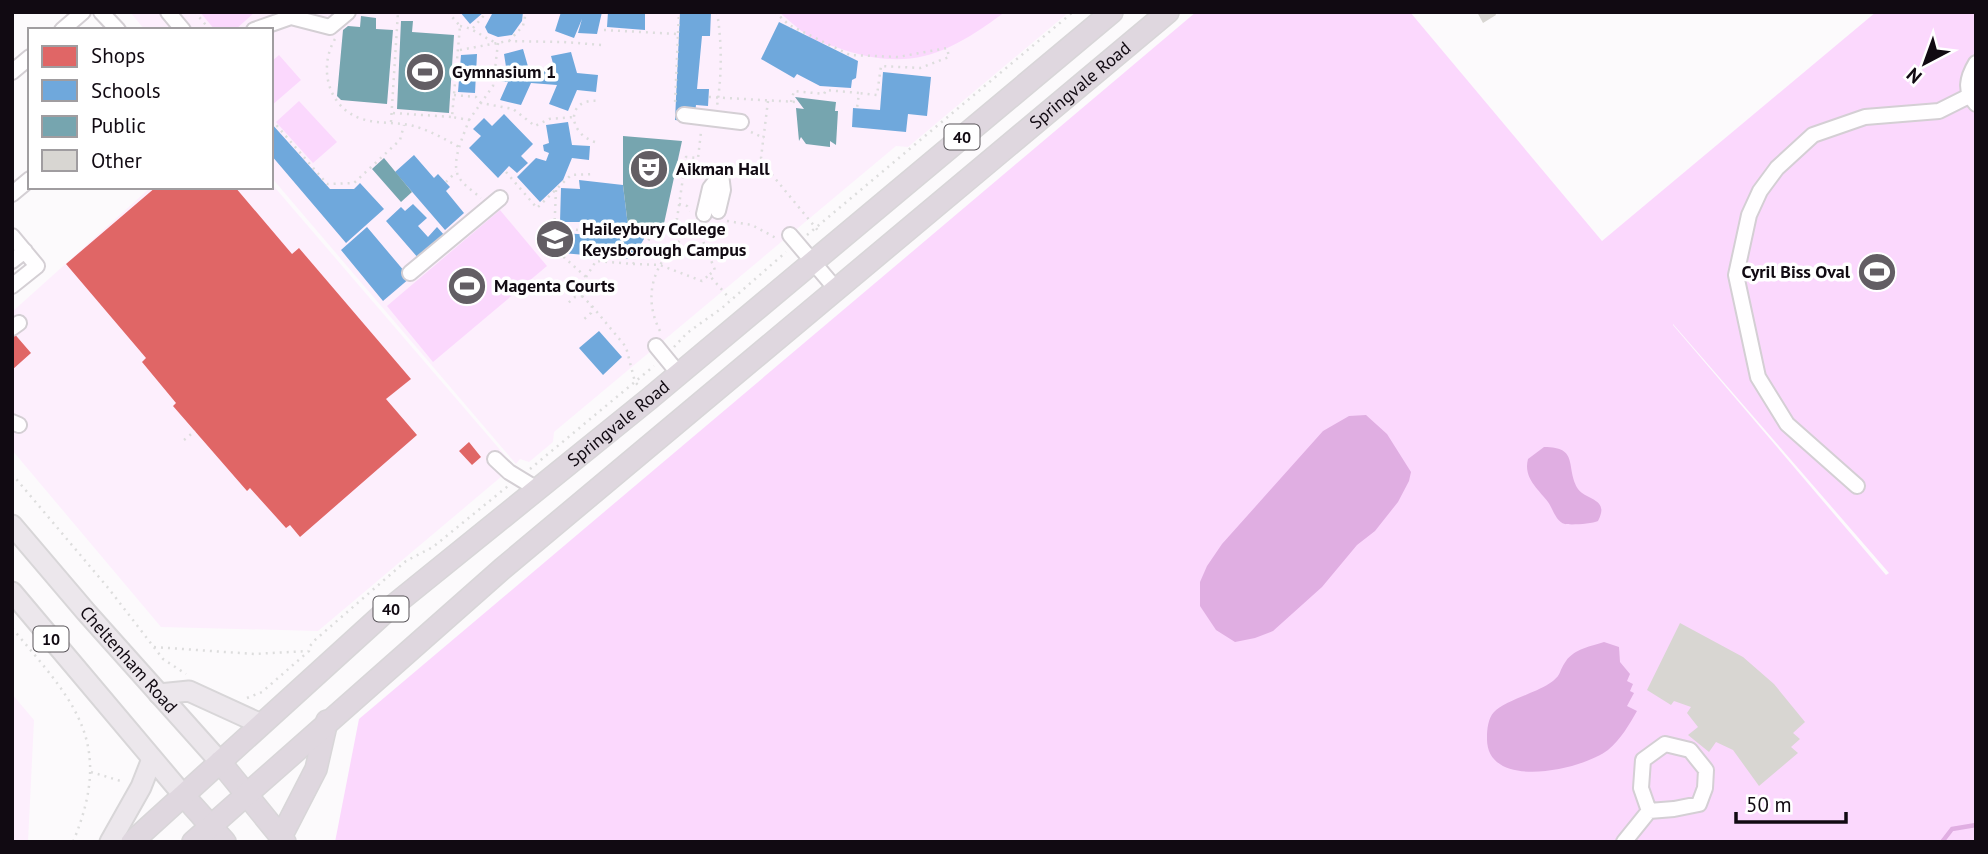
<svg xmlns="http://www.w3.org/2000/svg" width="1988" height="854" viewBox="0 0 1988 854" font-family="'PT Sans',sans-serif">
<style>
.built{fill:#fdeffd}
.green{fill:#fbd8fd;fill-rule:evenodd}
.water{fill:#e0aee2}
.shops{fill:#e06666}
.schools{fill:#6fa8dc}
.public{fill:#76a5af}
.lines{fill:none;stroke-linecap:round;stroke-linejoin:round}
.stream{stroke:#e0aee2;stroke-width:4.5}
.building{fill:#d8d6d2}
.minor-casing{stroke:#d4cfd4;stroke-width:18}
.major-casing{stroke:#d8d6d8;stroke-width:23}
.highway-casing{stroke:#d8d6d8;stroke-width:24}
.path{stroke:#ddd;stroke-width:2.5;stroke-dasharray:2 5;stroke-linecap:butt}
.minor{stroke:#fffeff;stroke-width:14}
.major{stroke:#ece7ec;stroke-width:19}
.highway{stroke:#dfd7df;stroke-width:21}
.labels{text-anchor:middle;stroke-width:7;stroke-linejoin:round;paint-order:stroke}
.shield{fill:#fff;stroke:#585459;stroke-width:2}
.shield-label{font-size:16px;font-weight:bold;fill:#110a12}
.poi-label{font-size:18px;font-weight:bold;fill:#110a12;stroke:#fff;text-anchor:start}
.street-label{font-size:18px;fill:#110a12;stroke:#fff}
</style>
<rect width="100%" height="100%" fill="#fcfafc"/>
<path class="built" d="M130,12H1069L908,147L896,146L554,432L553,442L529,462L520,459L516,464L271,177V30H145Z
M271,183L514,466L318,631L161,627L12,450V312L151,187H271Z
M12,694L34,720L28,842H12Z"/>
<path class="green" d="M200,12H255L235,30H215Z
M779,12H1005C949,53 913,72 844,50C834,46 822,44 813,39C801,32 790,21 779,12Z
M1196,12H1410L1602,241L1876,12H1976V842H335L359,719ZM1673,324L1889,573L1886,575L1673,325Z
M279,55L301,80L271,106V62Z
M299,101L337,142L313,163L276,122Z
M500,210L547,266L433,362L387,306Z"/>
<path class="water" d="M1366,415L1387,434L1411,472L1409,481L1398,502L1375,531L1357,545L1322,587L1273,631L1255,638L1235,642L1216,630L1200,606V582L1207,566L1222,544L1323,431L1349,416Z
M1544,447C1580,447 1565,468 1578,489C1587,501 1610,498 1598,521C1592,524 1571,525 1565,524C1556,522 1553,509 1548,502C1538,489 1523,478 1528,459Z
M1604,642L1619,647L1620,662L1630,674L1627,681L1633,684L1630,691L1634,693L1627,706L1637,711C1629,725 1621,739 1608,750C1582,770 1485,792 1487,737C1487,730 1488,718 1494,712C1503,702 1534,693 1547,685C1563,675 1557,674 1566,661C1574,649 1592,646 1604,642Z"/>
<path class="shops" d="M156,187H235L292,254L299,248L411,379L386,399L417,435L300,537L290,525L286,528L250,488L247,491L173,406L176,403L142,362L146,358L66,264Z
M12,331L31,353L12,370Z
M469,442L481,457L472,465L459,451Z"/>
<path class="schools" d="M460,12H484L470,24Z
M490,12H523L522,21L512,35L498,37L488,33L485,27L492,14Z
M561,12H602L597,34L578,33L582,19L574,38L555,31Z
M608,12H645V30L607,27Z
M680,12H711L710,36H702L697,89H709L708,106L696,105L694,122L675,120Z
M779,22L858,61L856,78L852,80L851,88L820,86L797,74L794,78L761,59Z
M523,49L529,70L555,71L551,56L571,52L577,73L598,75L596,92L577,90L568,111L549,104L557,85L531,83L521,105L500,100L508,82L501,81V75L507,73L504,54Z
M477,54L475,93L458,92L461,55Z
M883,72L931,77L927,116L908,114L906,132L852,127L853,108L880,110Z
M504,114L533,144L521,156L528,163L517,173L509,166L498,178L469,148L481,136L473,129L484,118L492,126Z
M568,122L572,145L590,146L589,160L572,158L563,180L540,202L517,177L536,158L546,161L549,153L544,151L543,145L549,143L546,125Z
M271,123L330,189H354L360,183L384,209L346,243L271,155Z
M414,155L434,178L438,174L450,187L446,191L464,213L445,230L395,172Z
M579,180L623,185L628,226L644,227V239L632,259L562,253L560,233L595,235V229H589V222H560L561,188L580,189Z
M413,204L427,218L418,226L428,237L437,227L445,236L419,259L386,221L401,207L405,211Z
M367,227L410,278L383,301L341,250Z
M599,331L622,357L603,375L579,348Z"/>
<path class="public" d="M361,16L376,18V29L393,30L387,104L341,100L337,96L343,30L348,26L360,27Z
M401,21H413L412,32L454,35L449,113L397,109Z
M795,97L836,102L835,111H838L836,145L830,141V147L806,144L801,137L799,141L796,108L804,109Z
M623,136L682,141L663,228L628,226L623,185Z
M384,158L412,192L401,202L372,169Z"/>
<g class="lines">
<path class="stream" d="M1942,842L1952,829L1976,825"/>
</g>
<path class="building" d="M1477,12H1495L1496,15L1483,23Z
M1680,623L1743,657L1774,684L1805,722L1793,733L1800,739L1791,747L1798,753L1759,786L1733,750L1716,742L1709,752L1688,735L1698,727L1687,713L1691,707L1674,701L1671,705L1647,690Z"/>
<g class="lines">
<g class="minor-casing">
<path id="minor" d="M101,12L118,30
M168,12L183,30
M62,30L83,12
M254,30L291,17L330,27L348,12
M1976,63C1967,78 1964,91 1976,104
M12,72L30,57
M684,115L741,122
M12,194L30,179
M718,211L723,190L721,174
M704,214L710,188L721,174
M790,235L836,289
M12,236L37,266L12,286
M12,261L25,251
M410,273L500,198
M12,328L19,323
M656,346L679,374
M12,422L19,425
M495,459L509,472L537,489
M1857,486L1787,424L1758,377L1736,275L1749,215L1760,191L1777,168L1813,135L1865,117L1939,111L1969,96
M1624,842L1649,811L1674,809L1699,804L1705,788L1706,770L1690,750L1665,744L1643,760L1641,788L1649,811"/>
</g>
<g class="major-casing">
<g id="major">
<path id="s1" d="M12,525L86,612L220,762"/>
<path d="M12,592L184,796"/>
<path d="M159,694L189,691L261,724"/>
<path d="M110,842L141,787L152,759"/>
</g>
</g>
<g class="highway-casing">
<g id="highway">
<path d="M220,762L285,842"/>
<path d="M184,796L225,842"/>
<path d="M281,837L316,769L327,721"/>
<path id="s2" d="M132,842L383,614L649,399L1112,12"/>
<path id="s3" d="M193,842L502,569L1168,12"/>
</g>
</g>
<path class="path" d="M195,12L210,30
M448,12L460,26L452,117L469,120C464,135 449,164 460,179C465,186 474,192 481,198
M717,12C722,44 722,74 717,106
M775,12L789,25L850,55L898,57L947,48L949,57L920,68L881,66L877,95L859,93
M460,26C474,28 482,37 495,42
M473,28L487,12
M604,30L678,34L675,104
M678,33L679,12
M335,39C318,68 328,108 362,119C378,124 394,122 410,125C427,129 445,139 459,147
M509,41L523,26L526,12
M498,43L493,86L481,103L513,109L535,126L549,119L574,117
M460,50L508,41L564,42L602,45
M454,95L476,97L481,103L469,120
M709,97L797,102
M768,101L761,158L764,165L820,233
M791,102L794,91L824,94L826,90L859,93L857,108
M393,113L452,117
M272,120L327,184L354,183L400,140L404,125
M391,122L398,12
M751,132L764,138
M595,142C567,133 566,98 598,101
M506,172L537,208L571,175L593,174
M446,182L456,172
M556,190L554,236L557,251L586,277L582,296L575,297L567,304
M679,204L687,206L690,211
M727,221L752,225L776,238
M555,228L590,231
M698,229L715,270L709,275L730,299
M807,235L1073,12
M633,264L660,265L702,281L709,275
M586,277L596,261L633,264L650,238L677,219L686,157L698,158L701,132
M582,296L592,306L591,313L582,321
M592,306L626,347L635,382L639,386
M660,331C638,288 661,249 700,226
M674,347L687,333L722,308L786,252
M184,440L195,431
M530,469L654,366
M12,474L109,589L163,659L186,674
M12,628C74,702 115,741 73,842
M154,647L254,654L308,651
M247,698L262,692L309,651L310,646L315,640L406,561L433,547L508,486
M91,772L124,782"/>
<use href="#minor" class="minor"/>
<use href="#major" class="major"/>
<use href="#highway" class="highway"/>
</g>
<defs>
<g id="stadium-disc" transform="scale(2.0125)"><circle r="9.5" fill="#635e64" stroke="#fff"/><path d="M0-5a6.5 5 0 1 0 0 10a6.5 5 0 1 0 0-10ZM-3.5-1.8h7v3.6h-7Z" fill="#fff"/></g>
<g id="theatre-disc" transform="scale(2.0125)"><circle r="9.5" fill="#635e64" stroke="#fff"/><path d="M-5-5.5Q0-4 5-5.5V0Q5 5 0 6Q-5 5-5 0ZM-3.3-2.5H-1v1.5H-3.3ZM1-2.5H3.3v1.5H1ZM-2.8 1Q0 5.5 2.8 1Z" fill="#fff"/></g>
<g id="school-disc" transform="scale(2.0125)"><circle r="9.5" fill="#635e64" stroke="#fff"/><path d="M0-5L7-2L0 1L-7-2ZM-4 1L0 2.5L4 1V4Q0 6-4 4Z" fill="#fff"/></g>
</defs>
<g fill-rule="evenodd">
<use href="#stadium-disc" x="425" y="72"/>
<use href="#theatre-disc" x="649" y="169"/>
<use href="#school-disc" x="555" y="239"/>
<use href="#stadium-disc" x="1877" y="272"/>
<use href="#stadium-disc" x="467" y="286"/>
</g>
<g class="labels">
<g class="shield">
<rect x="944.5" y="124.5" width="35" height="25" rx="5"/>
<rect x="373.5" y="596.5" width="35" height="25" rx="5"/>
<rect x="33.5" y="626.5" width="35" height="25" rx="5"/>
</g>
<g class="shield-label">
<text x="962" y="143">40</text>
<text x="391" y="615">40</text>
<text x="51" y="645">10</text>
</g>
<g class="poi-label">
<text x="452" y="78">Gymnasium 1</text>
<text x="676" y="175">Aikman Hall</text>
<text x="582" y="235">Haileybury College<tspan x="582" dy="21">Keysborough Campus</tspan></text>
<text x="1850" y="278" text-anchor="end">Cyril Biss Oval</text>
<text x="494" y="292">Magenta Courts</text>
</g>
<g class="street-label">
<text dy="6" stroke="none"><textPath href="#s3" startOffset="1166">Springvale Road</textPath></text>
<text dy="6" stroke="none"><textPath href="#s2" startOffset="642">Springvale Road</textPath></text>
<text dy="6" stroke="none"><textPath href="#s1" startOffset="178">Cheltenham Road</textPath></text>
</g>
</g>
<rect width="1988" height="854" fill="none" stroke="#110a12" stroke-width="28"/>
<rect x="28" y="28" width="245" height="161" fill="#ffffff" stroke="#a09da0" stroke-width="2"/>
<rect x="42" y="46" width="35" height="21" fill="#e06666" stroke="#a09da0" stroke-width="2"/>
<text x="91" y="63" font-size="21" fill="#110a12">Shops</text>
<rect x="42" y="80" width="35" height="21" fill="#6fa8dc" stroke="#a09da0" stroke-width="2"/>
<text x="91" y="98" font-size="21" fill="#110a12">Schools</text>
<rect x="42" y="116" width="35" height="21" fill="#76a5af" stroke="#a09da0" stroke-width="2"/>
<text x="91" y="133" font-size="21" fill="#110a12">Public</text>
<rect x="42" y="150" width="35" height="21" fill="#d8d6d2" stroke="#a09da0" stroke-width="2"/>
<text x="91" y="168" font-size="21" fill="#110a12">Other</text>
<g transform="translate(1925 63) rotate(221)" stroke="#ffffff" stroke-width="5" paint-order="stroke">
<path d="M0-5L12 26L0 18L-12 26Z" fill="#110a12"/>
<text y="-10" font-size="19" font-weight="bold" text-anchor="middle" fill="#110a12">N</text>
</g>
<path d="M1736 812v10h110v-10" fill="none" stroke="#110a12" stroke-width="3.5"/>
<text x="1746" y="812" font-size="21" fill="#110a12" stroke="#ffffff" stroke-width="5" paint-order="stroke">50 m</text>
</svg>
